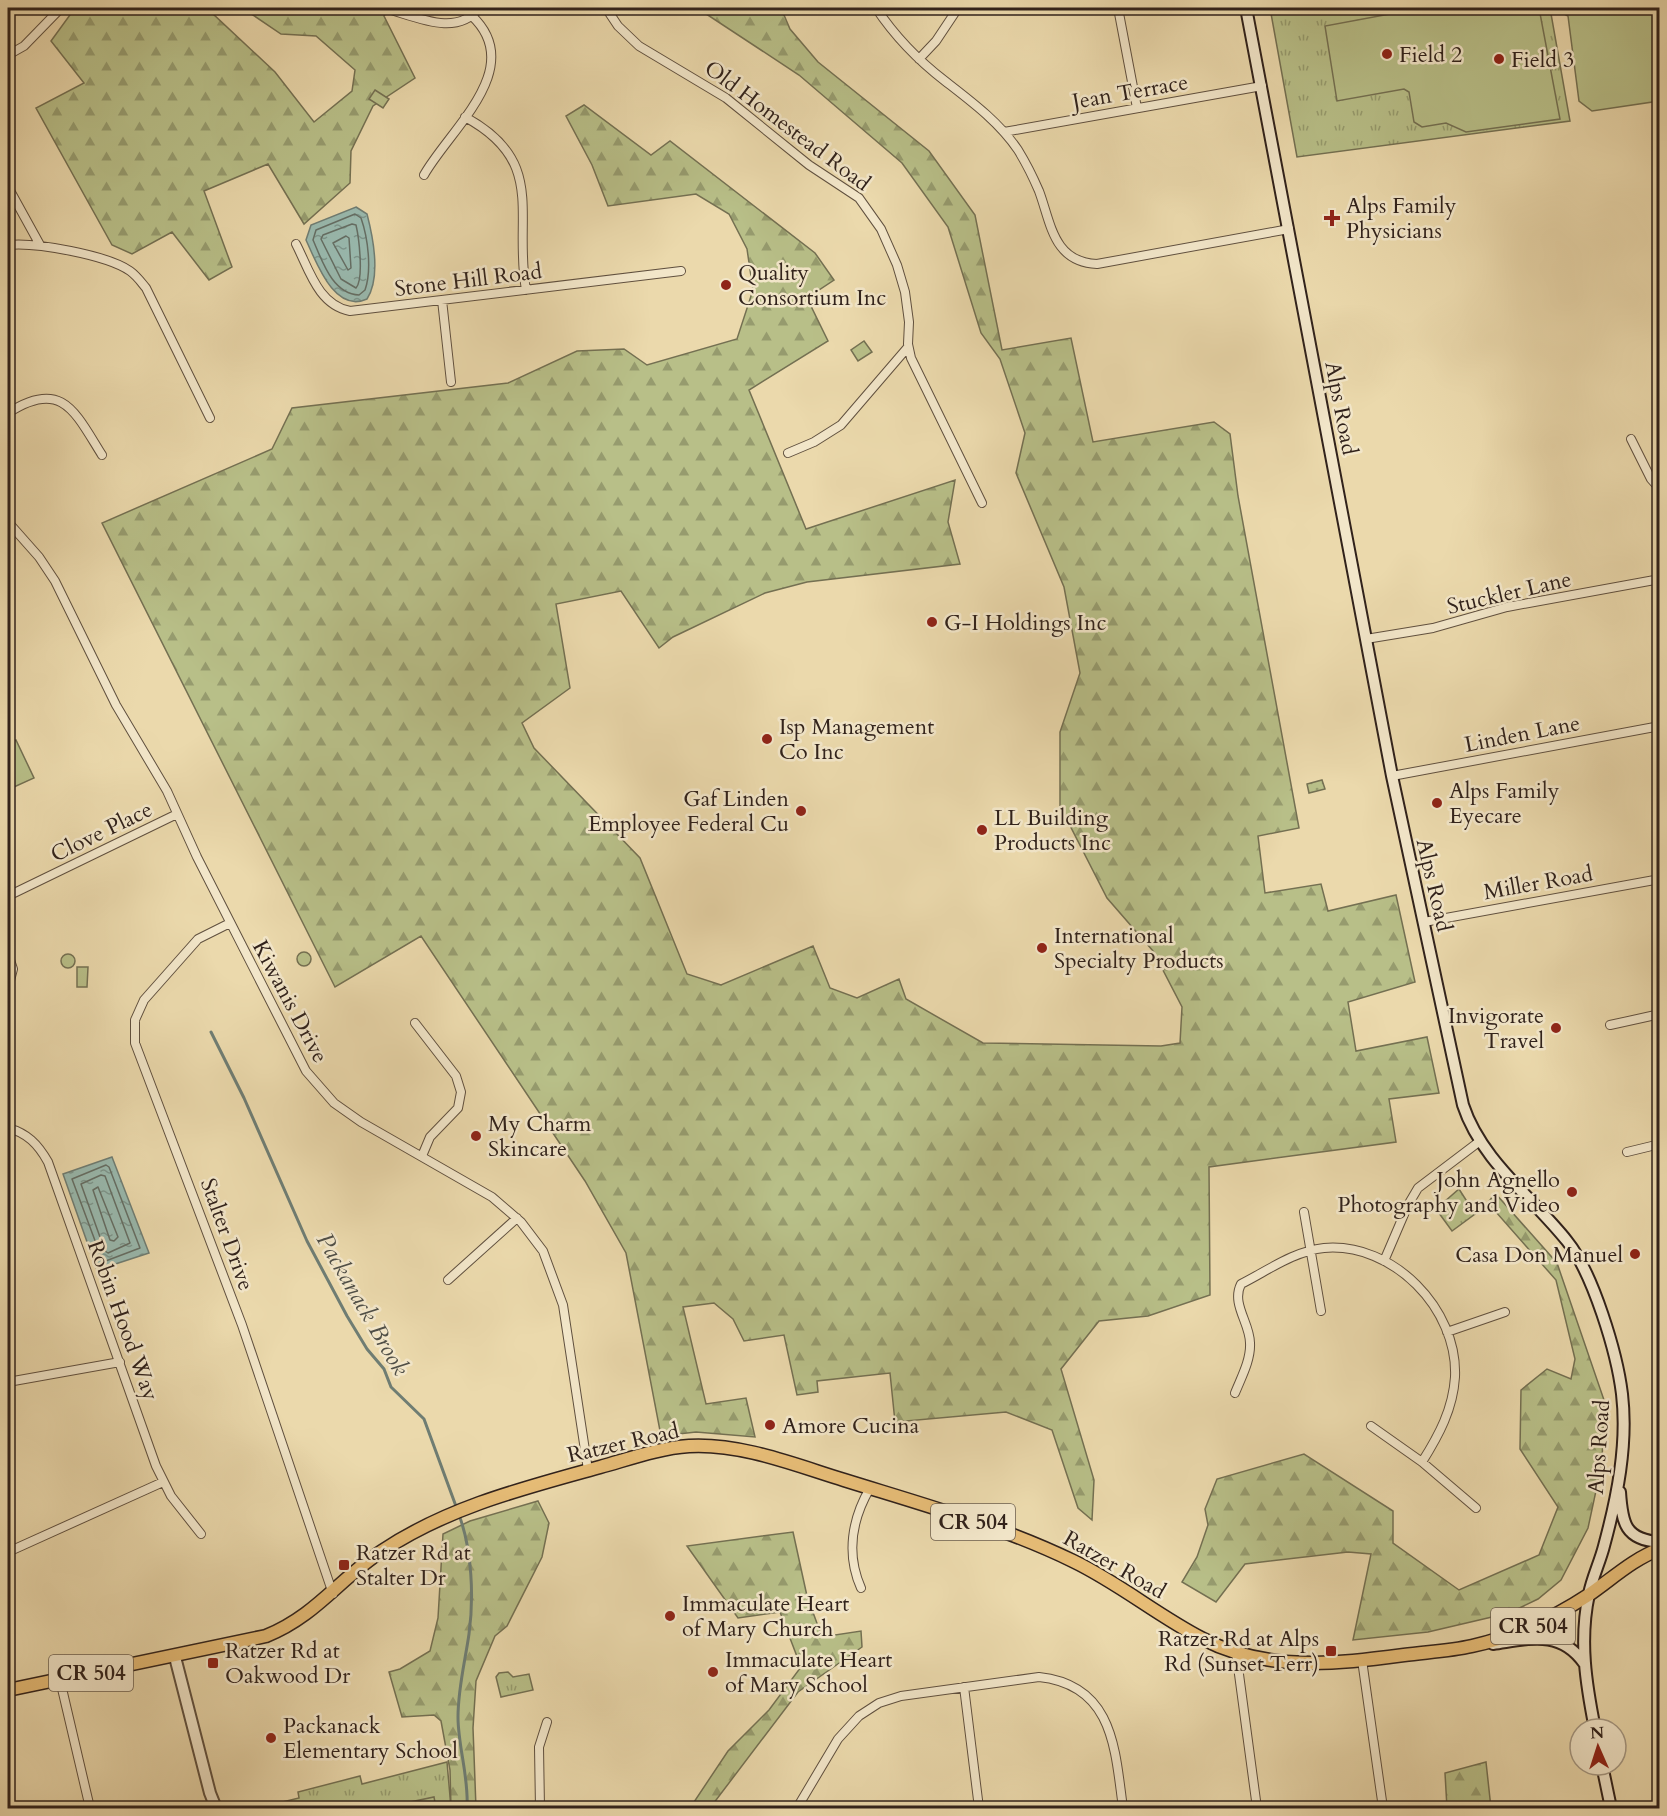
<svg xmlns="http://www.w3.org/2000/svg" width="1667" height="1816" viewBox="0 0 1667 1816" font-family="Cardo,serif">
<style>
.grass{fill:url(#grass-tufts);stroke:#747052;stroke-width:1.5}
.forest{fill:url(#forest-firs);stroke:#747052;stroke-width:1.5}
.garden{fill:url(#garden-dots);stroke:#747052;stroke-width:1.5}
.pitch{fill:#b8bf88;stroke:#747052;stroke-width:1.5}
.water{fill:url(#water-ripples);stroke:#6f7d73;stroke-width:1.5}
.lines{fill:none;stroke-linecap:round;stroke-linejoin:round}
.shore{stroke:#656e64;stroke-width:1.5}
.stream{stroke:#6f7d73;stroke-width:3}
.minor-casing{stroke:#60503f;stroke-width:10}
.tertiary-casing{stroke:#60503f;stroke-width:14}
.secondary-casing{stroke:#31221b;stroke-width:14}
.primary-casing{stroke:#31221b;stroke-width:15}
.minor{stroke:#f2e6c9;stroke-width:8}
.tertiary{stroke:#f2e6c9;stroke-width:10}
.secondary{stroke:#f2e6c9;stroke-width:10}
.primary{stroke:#e6bc76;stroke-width:12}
.poi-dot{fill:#8f2418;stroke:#f2e6c9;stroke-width:2}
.labels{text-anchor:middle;stroke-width:5;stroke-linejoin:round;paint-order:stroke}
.shield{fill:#f2e6c9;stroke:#6b5d4f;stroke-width:1.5}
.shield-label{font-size:21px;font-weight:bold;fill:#31221b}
.poi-label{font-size:22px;fill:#31221b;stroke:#f2e6c9;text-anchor:start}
.street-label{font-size:22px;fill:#31221b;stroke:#f2e6c9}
.water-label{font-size:24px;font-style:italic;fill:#504f47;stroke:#f2e6c9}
</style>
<defs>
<pattern id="grass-tufts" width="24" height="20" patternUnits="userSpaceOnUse" patternTransform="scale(1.5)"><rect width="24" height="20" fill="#b8bf88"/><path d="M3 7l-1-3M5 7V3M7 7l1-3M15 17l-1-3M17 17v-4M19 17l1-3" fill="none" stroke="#969b6e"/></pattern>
<pattern id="forest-firs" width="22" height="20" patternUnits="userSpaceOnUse" patternTransform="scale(1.5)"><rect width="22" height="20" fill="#b8bf88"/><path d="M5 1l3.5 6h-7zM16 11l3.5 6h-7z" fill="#969b6e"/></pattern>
<pattern id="garden-dots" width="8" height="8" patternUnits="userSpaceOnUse" patternTransform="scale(1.5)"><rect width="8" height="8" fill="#b8bf88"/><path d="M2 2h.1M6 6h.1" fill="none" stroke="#969b6e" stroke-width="1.8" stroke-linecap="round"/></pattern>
<pattern id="water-ripples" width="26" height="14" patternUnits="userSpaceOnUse" patternTransform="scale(1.5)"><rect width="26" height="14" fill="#99b9ae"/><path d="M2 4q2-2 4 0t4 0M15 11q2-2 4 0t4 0" fill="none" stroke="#7d968d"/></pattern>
</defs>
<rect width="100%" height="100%" fill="#ebd9ac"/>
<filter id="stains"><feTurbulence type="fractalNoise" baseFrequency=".00333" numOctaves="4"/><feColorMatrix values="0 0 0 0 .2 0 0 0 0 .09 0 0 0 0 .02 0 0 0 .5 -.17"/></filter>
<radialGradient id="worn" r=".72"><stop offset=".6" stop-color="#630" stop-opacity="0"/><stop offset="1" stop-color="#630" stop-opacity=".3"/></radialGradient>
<path class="grass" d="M1270,8H1550L1570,121L1297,157Z
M297 959a7 7 0 1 1 14 0a7 7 0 1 1-14 0Z
M1459,1189L1475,1214L1452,1231L1436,1209Z
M508,1672L513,1677L529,1674L533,1690L501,1697L496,1677L499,1673Z
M447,1762L451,1808H276L274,1804L299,1798L298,1792L360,1776L362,1784Z"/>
<path class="forest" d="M75,8H210L211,12L275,72L314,122L352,91L355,70L316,36L281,34L247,11L249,8H389L384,16L415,78L373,106L351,151L350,183L304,224L268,164L204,191L232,267L209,280L172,232L132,254L112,245L36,108L84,83L51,41Z
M697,8H781L790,29L818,62L929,151L975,215L1002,350L1071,338L1093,442L1214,422L1230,434L1238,496L1299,828L1258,836L1265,893L1321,884L1328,911L1396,895L1415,982L1348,1002L1356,1051L1427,1037L1439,1093L1389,1099L1396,1142L1209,1167L1210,1295L1148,1316L1099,1321L1061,1369L1094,1480L1092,1520L1078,1508L1052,1430L1006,1412L895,1422L890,1373L817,1381L818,1392L797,1395L784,1335L744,1341L733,1319L714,1303L683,1307L706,1404L746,1398L755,1437L696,1432L661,1436L626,1253L585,1181L421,936L335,987L102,523L272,449L292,408L508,383L577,351L624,349L647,365L737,339L753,290L747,249L729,214L696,194L608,206L592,165L566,116L584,105L651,155L670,141L815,253L834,280L807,298L828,341L749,390L806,529L955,480L948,522L960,564L807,582L765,593L673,637L659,648L621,591L556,604L570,688L522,723L534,748L640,858L687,974L721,985L813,946L830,988L857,998L899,979L906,999L983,1043L1161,1046L1180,1043L1182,1007L1153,951L1107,898L1060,806V732L1080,673L1064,587L1016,473L1025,433L1000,359L981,333L948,227L902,163L799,75Z
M1495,1193L1557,1263L1604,1400L1602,1463L1588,1528L1561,1580L1538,1599L1509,1613L1428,1632L1353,1640L1371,1554L1348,1552L1245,1564L1216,1602L1182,1582L1197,1557L1208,1525L1205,1509L1217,1479L1304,1454L1393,1511V1543L1459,1590L1539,1555L1558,1507L1520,1449L1521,1390L1547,1369L1571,1379L1575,1359L1556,1280L1488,1203Z
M538,1501L549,1523L542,1557L507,1626L495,1636L476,1681L473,1728L476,1808H451L450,1770L441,1721L434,1715L402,1717L389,1672L400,1669L430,1651L438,1618L443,1534L470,1521Z
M793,1532L807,1596L822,1637L861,1631L862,1647L798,1692L710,1808H690L728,1751L769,1710L801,1667L780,1612L738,1618L687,1546Z
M1486,1762L1491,1808L1529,1803L1530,1808H1447L1445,1773Z"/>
<path class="garden" d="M1322,780L1325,789L1309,793L1307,784Z"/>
<path class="pitch" d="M1403,8H1539L1560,119L1466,132L1446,123L1422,127L1414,122L1409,92L1404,89L1337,101L1325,26L1395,13Z
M1553,8H1659V101L1592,111L1579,101L1568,16Z
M375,90L389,99L383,108L369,99Z
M864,341L872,352L858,361L851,350Z
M16,740L34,778L14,787L8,773V744Z
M61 961a7 7 0 1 1 14 0a7 7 0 1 1-14 0Z
M77,967H88L87,987H77Z
M434,1797L436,1808H382Z"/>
<path class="water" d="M356,207L367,214C373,237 381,277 367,299C334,314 316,261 306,240L311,225Z
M112,1157L149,1253L97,1270L63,1174Z"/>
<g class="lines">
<path class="shore" d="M355,214L361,218C368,238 372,270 365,290L359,295C332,294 322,260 313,240L316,230Z
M352,224L356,225C359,238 364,279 356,288L341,279L321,239L323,235Z
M346,236L349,238L351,268L348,270L333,243Z
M106,1165L109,1167L140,1248L103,1262L72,1179Z
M101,1175L105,1176L130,1243L108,1253L105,1251L81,1184Z
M98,1187L118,1237L114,1241L110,1240L93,1190Z"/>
<path class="stream" d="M211,1032L244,1098L307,1241L347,1316L367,1349L384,1369L391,1387L424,1419L457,1509
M459,1515C472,1549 474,1598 469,1634C465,1662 458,1688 458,1717C458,1747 469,1777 467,1808"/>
<g class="minor-casing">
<path id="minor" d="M384,8C415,16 456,38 479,8
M606,8L618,26L639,46L726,98L809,165L859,198L881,229L897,265L905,292L909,322L908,344L911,358L982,503
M876,8C894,35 919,61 945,81C972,102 999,122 1018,150C1026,163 1033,177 1039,191C1051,223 1053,262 1097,264L1289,229
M1118,8L1137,108
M8,55L24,46L61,8
M919,59L936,41L958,8
M465,117C548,162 513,215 526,290
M1004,132L1262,86
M424,175C450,129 527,68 472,16
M8,187L40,245
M296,244C309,269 318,305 350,311L681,271
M8,245C35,242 107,255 130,271C137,276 141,282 146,288L210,418
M442,300L451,382
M8,413C62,378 75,412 102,455
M1631,439L1651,479L1660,489
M788,453L814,442L841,425L908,347
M8,522L39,557L55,581L116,705L167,791L197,857L306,1071L334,1103L361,1122L492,1197L521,1222L543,1251L563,1305L588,1470
M1366,639L1433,628L1507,607L1660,579
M1392,776L1660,726
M8,896L177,814
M1424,922L1660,879
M230,923L198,939L144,1000L135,1020V1043L242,1325L333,1594
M8,954L13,969L8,988
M415,1023L456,1076L461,1092L458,1108L430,1137L422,1156
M1610,1025L1660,1014
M8,1128C27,1133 38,1144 48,1162L156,1466L171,1496L201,1534
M1627,1152L1660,1144
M1304,1212L1321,1311
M1384,1261L1408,1205L1418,1188L1480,1141
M448,1280L517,1218
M1447,1332L1505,1312
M8,1382L120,1362
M1235,1393C1241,1378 1251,1360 1250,1343C1250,1323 1231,1304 1241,1284C1267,1271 1294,1251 1324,1248C1393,1242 1458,1309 1455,1377C1453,1409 1439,1435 1422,1462
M1371,1426L1422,1462L1476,1508
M8,1552L163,1482
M861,1588C846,1554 852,1519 870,1488
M1236,1652L1257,1808
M1362,1660L1383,1808
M60,1680L90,1808
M964,1687L979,1808
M540,1808L539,1747L547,1722
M797,1808L838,1739L859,1716L879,1703L901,1696L1039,1677C1114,1685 1115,1750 1123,1808"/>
</g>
<g class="tertiary-casing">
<path id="tertiary" d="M175,1657L210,1793L216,1808"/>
</g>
<g class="secondary-casing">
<path id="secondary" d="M1246,8L1392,776L1463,1105C1481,1160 1532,1197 1567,1241C1593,1273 1617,1353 1622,1394C1628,1445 1617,1498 1604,1546C1600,1562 1592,1578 1589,1594C1579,1640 1586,1684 1595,1729
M1620,1492C1622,1523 1625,1540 1660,1542
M1493,1644C1529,1639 1560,1629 1584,1663
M1602,1765L1611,1808"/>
</g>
<g class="primary-casing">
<path id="primary" d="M8,1690L266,1636C316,1616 340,1578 382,1551C448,1507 524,1488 600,1467C629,1459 659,1448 689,1446C741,1443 795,1465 844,1480C921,1504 1001,1526 1073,1561C1119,1583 1158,1616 1203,1639C1267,1672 1336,1664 1404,1655C1427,1652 1450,1651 1472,1646C1513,1637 1555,1617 1590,1594C1613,1578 1633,1559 1660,1549"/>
</g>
<use href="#minor" class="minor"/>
<use href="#tertiary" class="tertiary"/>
<use href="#secondary" class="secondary"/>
<use href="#primary" class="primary"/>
</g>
<g class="poi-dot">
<circle cx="1387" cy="54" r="6"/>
<circle cx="1499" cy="59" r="6"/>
<path d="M1329 209h6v6h6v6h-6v6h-6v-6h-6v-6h6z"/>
<circle cx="726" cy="285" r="6"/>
<circle cx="932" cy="622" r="6"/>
<circle cx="767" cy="739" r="6"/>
<circle cx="1437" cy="803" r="6"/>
<circle cx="801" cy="811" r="6"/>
<circle cx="982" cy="830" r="6"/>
<circle cx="1042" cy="948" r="6"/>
<circle cx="1556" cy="1028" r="6"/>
<circle cx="476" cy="1136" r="6"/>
<circle cx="1572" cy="1192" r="6"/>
<circle cx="1635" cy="1254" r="6"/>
<circle cx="770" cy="1425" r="6"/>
<rect x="338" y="1559" width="12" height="12" rx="3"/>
<circle cx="670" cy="1616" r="6"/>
<rect x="1325" y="1645" width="12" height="12" rx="3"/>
<rect x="207" y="1657" width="12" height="12" rx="3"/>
<circle cx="713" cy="1672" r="6"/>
<circle cx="271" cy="1738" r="6"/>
</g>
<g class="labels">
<g class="shield">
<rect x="931" y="1504" width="84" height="36" rx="4.5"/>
<rect x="1491" y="1608" width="84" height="36" rx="4.5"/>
<rect x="49" y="1655" width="84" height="36" rx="4.5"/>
</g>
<g class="shield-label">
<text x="973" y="1529">CR 504</text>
<text x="1533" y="1633">CR 504</text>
<text x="91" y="1680">CR 504</text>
</g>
<g class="poi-label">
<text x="1399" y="62">Field 2</text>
<text x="1511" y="67">Field 3</text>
<text x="1346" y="213">Alps Family<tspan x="1346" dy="25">Physicians</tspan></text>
<text x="738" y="280">Quality<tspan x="738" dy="25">Consortium Inc</tspan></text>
<text x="944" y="630">G-I Holdings Inc</text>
<text x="779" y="734">Isp Management<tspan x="779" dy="25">Co Inc</tspan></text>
<text x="1449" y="798">Alps Family<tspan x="1449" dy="25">Eyecare</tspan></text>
<text x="789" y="806" text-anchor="end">Gaf Linden<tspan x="789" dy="25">Employee Federal Cu</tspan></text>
<text x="994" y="825">LL Building<tspan x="994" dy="25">Products Inc</tspan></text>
<text x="1054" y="943">International<tspan x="1054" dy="25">Specialty Products</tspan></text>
<text x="1544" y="1023" text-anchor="end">Invigorate<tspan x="1544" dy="25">Travel</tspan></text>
<text x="488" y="1131">My Charm<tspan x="488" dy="25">Skincare</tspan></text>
<text x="1560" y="1187" text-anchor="end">John Agnello<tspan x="1560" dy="25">Photography and Video</tspan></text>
<text x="1623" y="1262" text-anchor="end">Casa Don Manuel</text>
<text x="782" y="1433">Amore Cucina</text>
<text x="356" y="1560">Ratzer Rd at<tspan x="356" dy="25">Stalter Dr</tspan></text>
<text x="682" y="1611">Immaculate Heart<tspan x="682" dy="25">of Mary Church</tspan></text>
<text x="1319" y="1646" text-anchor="end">Ratzer Rd at Alps<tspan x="1319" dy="25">Rd (Sunset Terr)</tspan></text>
<text x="225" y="1658">Ratzer Rd at<tspan x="225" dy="25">Oakwood Dr</tspan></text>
<text x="725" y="1667">Immaculate Heart<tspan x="725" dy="25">of Mary School</tspan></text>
<text x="283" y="1733">Packanack<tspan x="283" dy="25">Elementary School</tspan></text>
</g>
<g class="street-label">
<text transform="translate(1130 91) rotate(-10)" y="8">Jean Terrace</text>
<text transform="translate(788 125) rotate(37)" y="8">Old Homestead Road</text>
<text transform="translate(468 279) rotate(-7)" y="8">Stone Hill Road</text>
<text transform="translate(1342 408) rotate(79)" y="8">Alps Road</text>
<text transform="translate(1509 592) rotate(-13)" y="8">Stuckler Lane</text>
<text transform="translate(1522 733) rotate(-11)" y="8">Linden Lane</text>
<text transform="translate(101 831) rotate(-26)" y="8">Clove Place</text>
<text transform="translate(1538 882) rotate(-10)" y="8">Miller Road</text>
<text transform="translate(1435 885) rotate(77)" y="8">Alps Road</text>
<text transform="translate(291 1001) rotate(62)" y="8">Kiwanis Drive</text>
<text transform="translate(228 1234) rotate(70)" y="8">Stalter Drive</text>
<text transform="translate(124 1320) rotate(70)" y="8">Robin Hood Way</text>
<text transform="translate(623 1442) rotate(-13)" y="8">Ratzer Road</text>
<text transform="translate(1598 1447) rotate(-86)" y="8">Alps Road</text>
<text transform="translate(1115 1564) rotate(30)" y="8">Ratzer Road</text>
</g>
<g class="water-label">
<text transform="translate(363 1304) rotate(60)" y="8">Packanack Brook</text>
</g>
</g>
<rect width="1667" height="1816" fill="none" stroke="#ebd9ac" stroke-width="30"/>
<rect x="9" y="9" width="1649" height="1798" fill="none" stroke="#31221b" stroke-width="3"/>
<rect x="15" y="15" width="1637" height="1786" fill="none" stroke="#31221b" stroke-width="1.5"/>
<g transform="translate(1598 1747) rotate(357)"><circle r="28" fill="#f2e6c9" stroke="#a59883" stroke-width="1.5"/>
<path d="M0-4.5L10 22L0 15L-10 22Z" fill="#8f2418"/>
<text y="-9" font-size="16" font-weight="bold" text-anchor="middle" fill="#31221b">N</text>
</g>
<rect width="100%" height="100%" filter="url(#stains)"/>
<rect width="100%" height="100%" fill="url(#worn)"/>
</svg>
